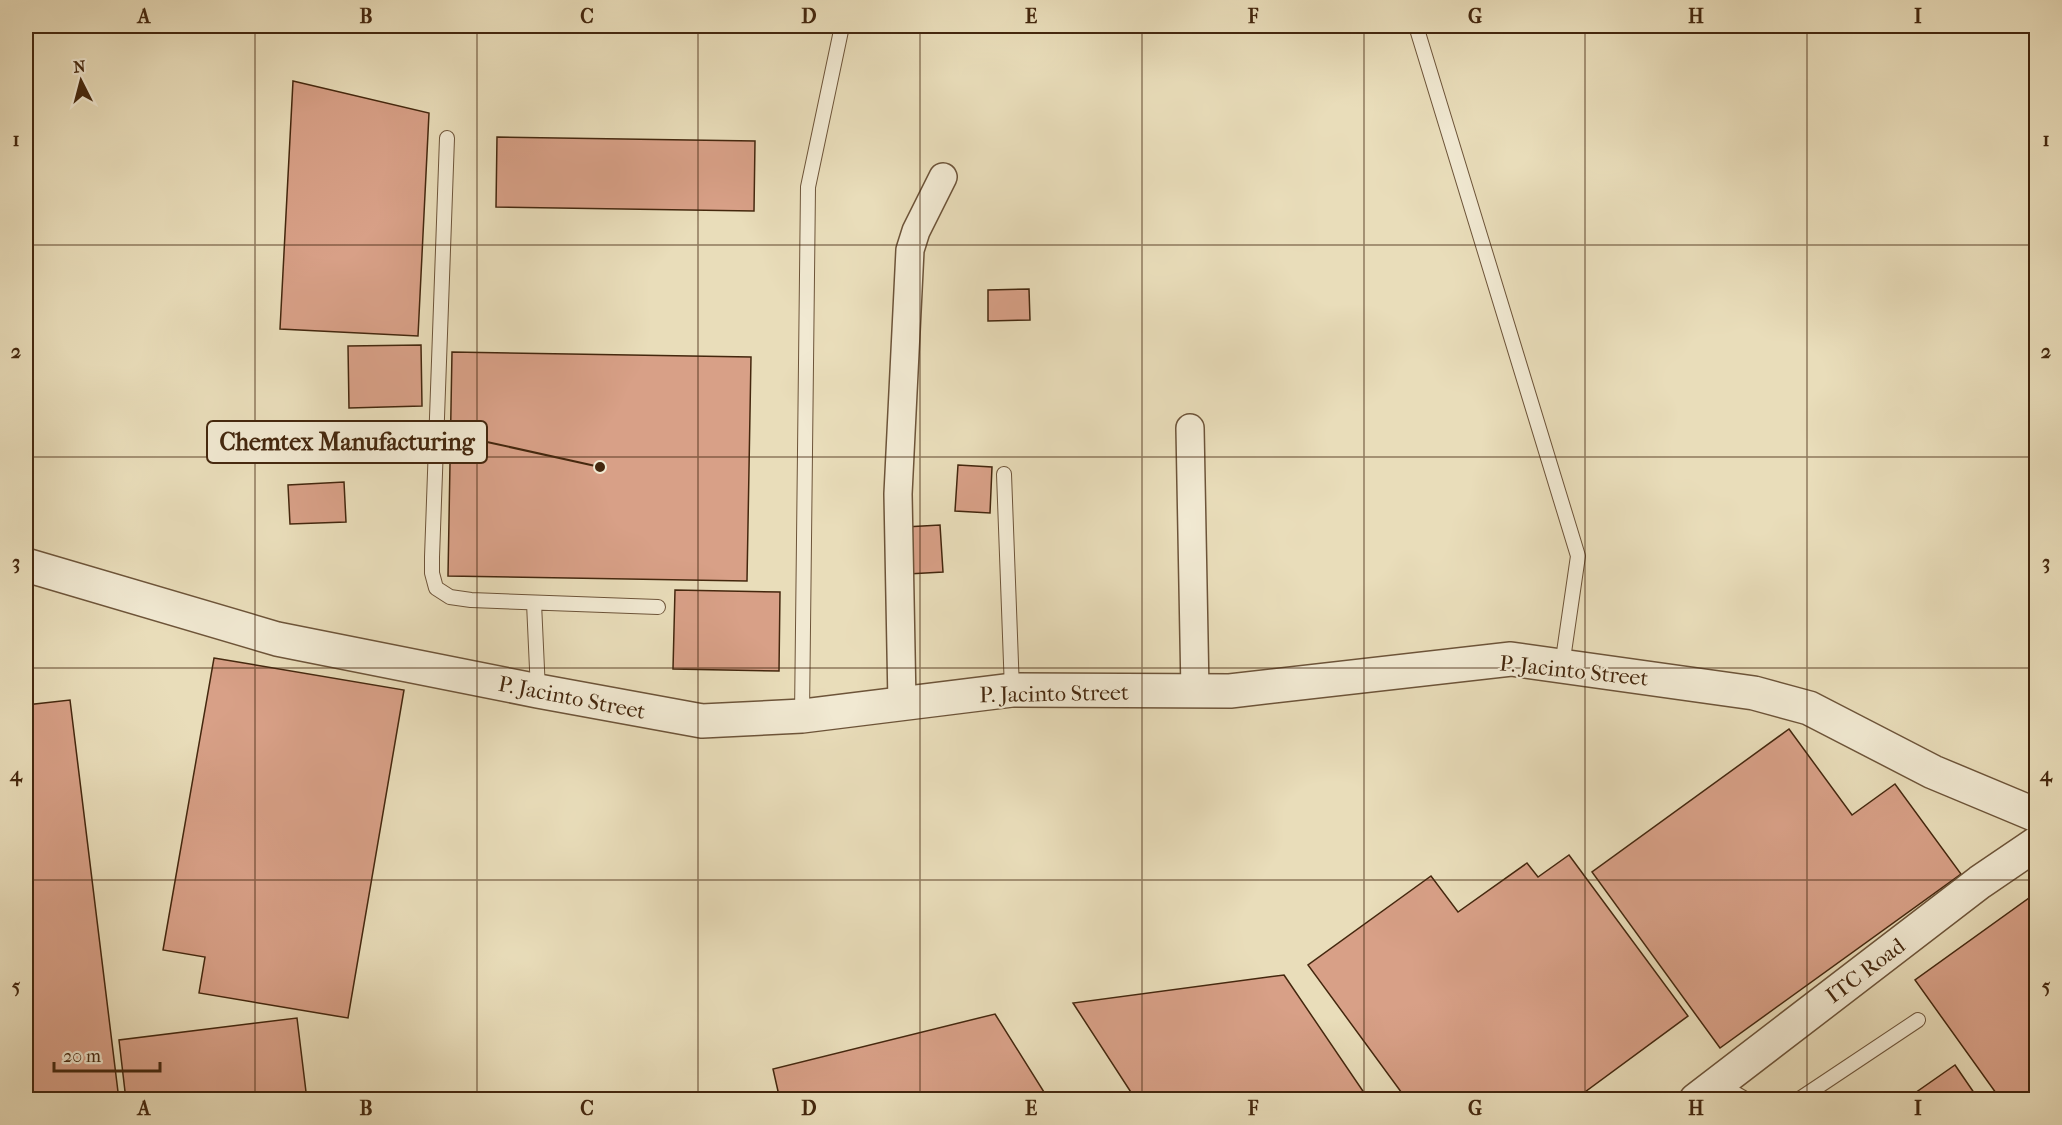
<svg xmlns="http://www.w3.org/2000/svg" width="2062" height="1125" viewBox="0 0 2062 1125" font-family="'IM FELL French Canon',serif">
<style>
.building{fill:#d8a087;stroke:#44270e;stroke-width:1.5}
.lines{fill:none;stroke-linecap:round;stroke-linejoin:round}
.service-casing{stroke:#6d5439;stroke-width:16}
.minor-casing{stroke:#6d5439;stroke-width:30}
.tertiary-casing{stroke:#6d5439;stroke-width:36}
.service{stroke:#f1e9d2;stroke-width:14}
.minor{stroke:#f1e9d2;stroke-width:27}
.tertiary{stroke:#f1e9d2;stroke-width:33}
.grid{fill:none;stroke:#44270e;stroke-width:1.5;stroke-opacity:0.55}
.labels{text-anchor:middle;stroke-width:4.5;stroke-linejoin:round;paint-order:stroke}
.street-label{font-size:22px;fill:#44270e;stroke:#f1e9d2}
.leader{fill:none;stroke:#44270e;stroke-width:2}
.callout-dot{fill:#44270e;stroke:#f1e9d2;stroke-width:2}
.callout{fill:#f1e9d2;stroke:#44270e;stroke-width:2}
.callout-label{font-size:24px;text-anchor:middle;font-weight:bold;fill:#44270e}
.neatline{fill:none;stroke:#44270e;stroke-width:2}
.grid-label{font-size:20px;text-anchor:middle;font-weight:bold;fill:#44270e}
</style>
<rect width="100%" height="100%" fill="#e9ddba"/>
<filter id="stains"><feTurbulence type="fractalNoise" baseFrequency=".00333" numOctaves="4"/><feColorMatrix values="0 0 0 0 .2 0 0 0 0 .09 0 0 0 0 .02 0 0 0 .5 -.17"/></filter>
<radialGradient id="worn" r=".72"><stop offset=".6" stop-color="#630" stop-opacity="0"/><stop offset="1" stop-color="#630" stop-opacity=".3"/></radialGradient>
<path class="building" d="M293,81L429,113L418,336L280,329Z
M497,137L755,141L754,211L496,207Z
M1029,289L1030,320L988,321V290Z
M421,345L422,406L349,408L348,346Z
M452,352L751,357L747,581L448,576Z
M958,465L992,467L990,513L955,511Z
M344,482L346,522L290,524L288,485Z
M940,525L943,572L908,574L905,527Z
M675,590L780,592L779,671L673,669Z
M214,658L404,690L348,1018L199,993L205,957L163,950Z
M70,700L119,1100H26V705Z
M1789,729L1852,815L1895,784L1961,874L1720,1048L1592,872Z
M1569,855L1688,1016L1574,1100H1407L1308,965L1431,876L1458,912L1527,863L1538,877Z
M2036,893V1100H2001L1915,980Z
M1284,975L1369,1100H1136L1073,1003Z
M995,1014L1049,1100H780L773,1069Z
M297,1018L307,1100H126L119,1040Z
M1955,1065L1979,1100H1905Z"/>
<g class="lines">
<g class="service-casing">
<path id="service" d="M1416,26L1578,556L1562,666
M447,138L432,557V573L436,588L450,597L471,600L658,607
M1004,474L1012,690
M534,603L538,691
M802,716L808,187L842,26
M1719,1084L1747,1100
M1798,1100L1918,1020"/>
</g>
<g class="minor-casing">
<path id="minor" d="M1190,428L1195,691
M902,703L898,494L910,250L916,231L943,177"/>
</g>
<g class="tertiary-casing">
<path id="tertiary" d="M26,565L277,639L538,691L702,721L802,716L1012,690L1230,691L1511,659L1754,693L1809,708L1933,772L2036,815
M1696,1100L1980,882L2036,844"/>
</g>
<use href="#service" class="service"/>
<use href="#minor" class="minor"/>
<use href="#tertiary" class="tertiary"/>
</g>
<path class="grid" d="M255,26V1100M477,26V1100M698,26V1100M920,26V1100M1142,26V1100M1364,26V1100M1585,26V1100M1807,26V1100M26,245H2036M26,457H2036M26,668H2036M26,880H2036"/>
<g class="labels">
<g class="street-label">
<text transform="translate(1574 670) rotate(6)" y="8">P. Jacinto Street</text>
<text transform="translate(1054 693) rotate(-1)" y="8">P. Jacinto Street</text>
<text transform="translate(572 697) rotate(11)" y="8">P. Jacinto Street</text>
<text transform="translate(1865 970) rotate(-37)" y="8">ITC Road</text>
</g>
</g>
<path class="leader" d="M600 467L487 442"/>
<circle class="callout-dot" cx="600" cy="467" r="6"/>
<rect class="callout" x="207" y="421" width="280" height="42" rx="6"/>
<g class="callout-label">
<text x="347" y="450">Chemtex Manufacturing</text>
</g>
<rect width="2062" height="1125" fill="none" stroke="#e9ddba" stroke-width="66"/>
<g transform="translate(81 81) rotate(354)" stroke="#f1e9d2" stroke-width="4.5" paint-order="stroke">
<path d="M0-4.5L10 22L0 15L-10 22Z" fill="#44270e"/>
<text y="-9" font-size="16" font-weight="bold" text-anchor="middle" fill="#44270e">N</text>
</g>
<path d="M54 1062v9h106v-9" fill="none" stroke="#44270e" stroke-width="3"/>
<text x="63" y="1062" font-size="18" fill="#44270e" stroke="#f1e9d2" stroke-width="4.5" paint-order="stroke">20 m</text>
<rect x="33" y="33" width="1996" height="1059" class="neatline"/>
<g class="grid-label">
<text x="144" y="23">A</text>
<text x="366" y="23">B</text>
<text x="587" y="23">C</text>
<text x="809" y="23">D</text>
<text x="1031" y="23">E</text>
<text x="1253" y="23">F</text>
<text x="1475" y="23">G</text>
<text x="1696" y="23">H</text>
<text x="1918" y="23">I</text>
<text x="16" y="146">1</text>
<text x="2046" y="146">1</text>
<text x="16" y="358">2</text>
<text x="2046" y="358">2</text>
<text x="16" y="569">3</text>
<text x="2046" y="569">3</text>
<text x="16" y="781">4</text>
<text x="2046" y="781">4</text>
<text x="16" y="993">5</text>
<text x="2046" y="993">5</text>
<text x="144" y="1115">A</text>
<text x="366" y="1115">B</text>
<text x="587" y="1115">C</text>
<text x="809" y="1115">D</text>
<text x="1031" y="1115">E</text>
<text x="1253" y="1115">F</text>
<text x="1475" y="1115">G</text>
<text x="1696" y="1115">H</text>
<text x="1918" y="1115">I</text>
</g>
<rect width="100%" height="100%" filter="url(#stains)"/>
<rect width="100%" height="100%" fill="url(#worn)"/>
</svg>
